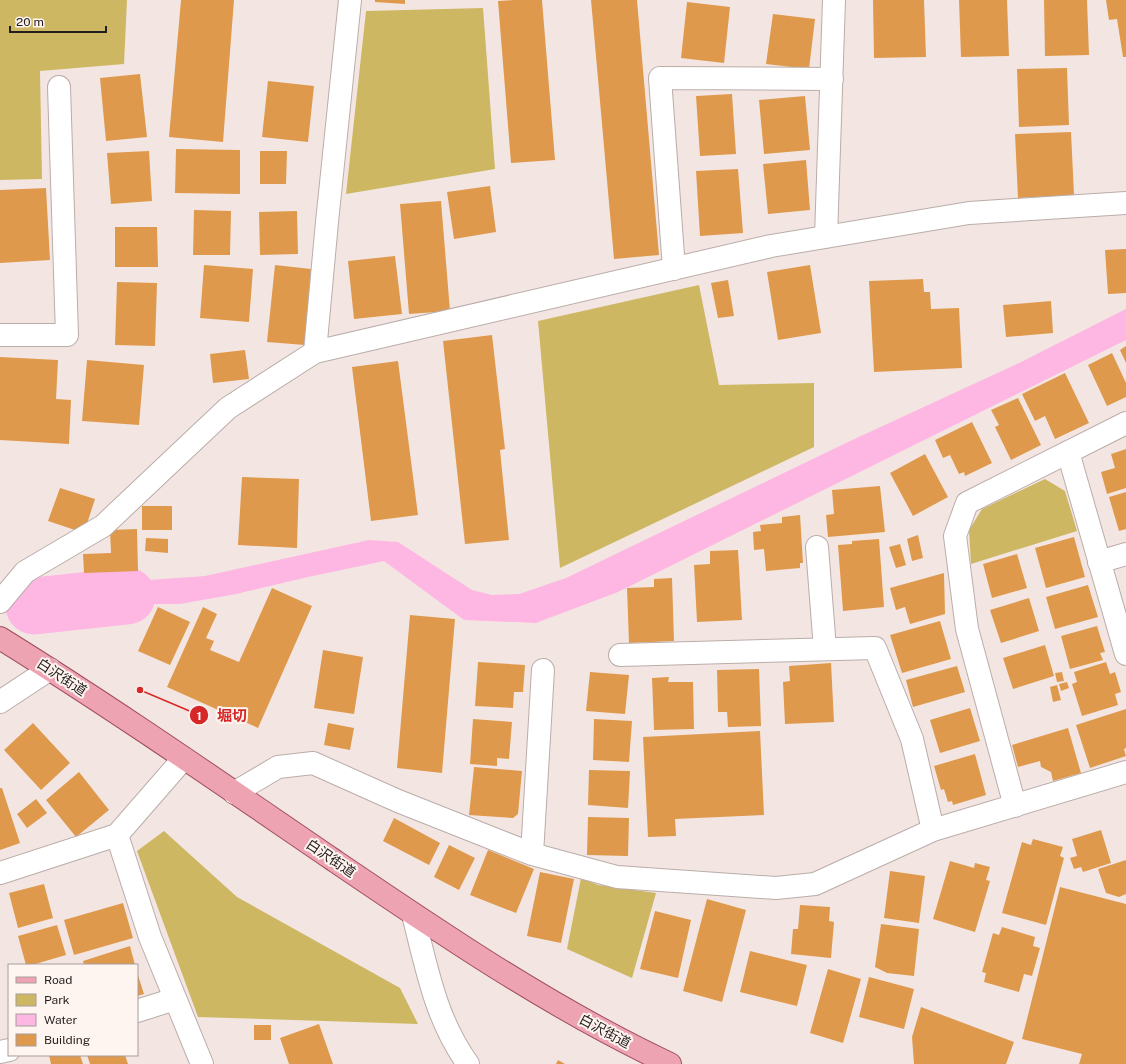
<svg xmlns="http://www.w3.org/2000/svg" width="1126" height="1064" viewBox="0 0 1126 1064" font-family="'Public Sans','Noto Sans JP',sans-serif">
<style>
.green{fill:#ceb763}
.water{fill:#feb6e2}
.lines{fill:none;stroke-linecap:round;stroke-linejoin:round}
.river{stroke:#feb6e2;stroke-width:57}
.building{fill:#df994c}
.minor-casing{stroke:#baada9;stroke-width:24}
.major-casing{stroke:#9f4d5c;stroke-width:24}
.minor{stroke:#fff;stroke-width:22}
.major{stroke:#eea3b2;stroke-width:22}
.labels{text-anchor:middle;stroke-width:4;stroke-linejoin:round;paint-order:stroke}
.street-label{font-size:14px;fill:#221e1c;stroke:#fef4f0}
.leader{fill:none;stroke:#d62828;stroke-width:1.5}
.callout-dot{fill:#d62828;stroke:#fef4f0;stroke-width:1.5}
.mark-label{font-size:12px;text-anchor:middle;font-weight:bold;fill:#fff}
.callout-label{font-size:15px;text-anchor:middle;font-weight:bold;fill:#d62828;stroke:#fef4f0;stroke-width:4;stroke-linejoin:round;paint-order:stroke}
</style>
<rect width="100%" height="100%" fill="#f3e6e2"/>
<path class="green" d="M0,0H127L124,64L40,71L42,179L0,180Z
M483,8L495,169L346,194L366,11Z
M699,285L719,385L814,383V447L560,568L538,321Z
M1045,479L1065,491L1077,531L971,564L969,530L982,509Z
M164,831L237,897L400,988L418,1024L198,1017L137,851Z
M581,878L598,885L656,893L632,978L567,949Z"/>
<path class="water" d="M1126,309V340L618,592L536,623L464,620L384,561L308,577L236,594L180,604H142L61,618L35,588L205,576L369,540L398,542L472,590L492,595L519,594L566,578L848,442L1019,363Z"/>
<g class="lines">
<path class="river" d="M34,606L127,596"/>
</g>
<path class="building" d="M181,0H234L223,142L169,137Z
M375,0H405V4L375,2Z
M514,0H542L555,160L511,163L498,1Z
M591,0H637L659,255L614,259Z
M873,0H924L926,57L874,58Z
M959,0H1007L1009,56L961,57Z
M1044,0H1087L1089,55L1045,56Z
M1106,0H1126V57H1123L1117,19L1109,20Z
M687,2L730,7L724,63L681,58Z
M773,14L815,19L809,69L766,64Z
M1067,68L1069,125L1019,127L1017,69Z
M140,74L147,137L106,141L100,78Z
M268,81L314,86L308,142L262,137Z
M732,94L736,154L700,156L696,96Z
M805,96L810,150L764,154L759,100Z
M1071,132L1074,195L1018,198L1015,134Z
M176,149L240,150V194L175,193Z
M149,151L152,201L111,204L107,153Z
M260,151H287L286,184H260Z
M806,160L810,210L768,214L763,164Z
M738,169L743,233L700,236L696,171Z
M490,186L496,232L454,239L447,192Z
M46,188L50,260L0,263V190Z
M441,201L450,311L409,314L400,204Z
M194,210L231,211L230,255H193Z
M297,211L298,254L260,255L259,212Z
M115,227H157L158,267H115Z
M1126,249V293L1108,294L1105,250Z
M395,256L402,314L354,319L348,261Z
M204,265L253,269L249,322L200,318Z
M275,265L311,269L305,345L267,342Z
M810,265L821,333L778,340L767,272Z
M923,279L924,292H930L931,309L959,308L962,368L874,372L869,281Z
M728,280L734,316L718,318L711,283Z
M117,282L157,283L155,346L115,345Z
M1051,301L1053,333L1006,337L1003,305Z
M492,335L505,449L500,450L509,540L465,544L443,341Z
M1126,346V363L1120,350Z
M245,350L249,379L213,383L210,354Z
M1112,353L1126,383V397L1107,406L1088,365Z
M0,357L58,360L56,399L71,400L69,444L0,440Z
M87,360L144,365L139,425L82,421Z
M398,361L418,515L371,521L352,367Z
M1065,373L1089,423L1055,439L1045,416L1035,421L1022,394Z
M1018,398L1041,445L1011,460L995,427L999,425L991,410Z
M972,422L992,463L965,476L964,472L959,474L950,455L943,458L935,440Z
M1126,449V488L1107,494L1101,472L1115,468L1111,454Z
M925,454L948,497L913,516L890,473Z
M242,477L299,479L297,548L238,545Z
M880,486L885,532L828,537L826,515L834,514L832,490Z
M60,488L95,499L84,533L48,521Z
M1126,492V529L1119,531L1109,497Z
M142,506H172V530H142Z
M800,515L803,563H800V568L766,571L764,549L754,550L753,532L761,531L760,525L782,523V517Z
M137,529L138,571L84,573L83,554L111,553L110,530Z
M918,535L923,558L912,561L907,539Z
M1074,537L1085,577L1046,588L1035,548Z
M146,538L168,539V553L145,551Z
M879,539L884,607L843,611L838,545L852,544V541Z
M900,544L906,565L896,568L889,547Z
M738,550L742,620L697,622L694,565L710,564V551Z
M1017,554L1027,588L992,598L983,564Z
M944,573L945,614L910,624L905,607L896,610L890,588Z
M672,578L674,641L629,643L627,588L654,587V579Z
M1088,585L1098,617L1055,629L1046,597Z
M272,588L312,606L258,728L167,687L203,607L217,614L206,638L214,641L210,650L239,662Z
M1029,598L1039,631L1001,643L990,610Z
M158,607L190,622L170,665L138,651Z
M410,615L455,619L442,773L397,768Z
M940,621L951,659L902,673L890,635Z
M1097,626L1105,652L1100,653L1103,660L1070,669L1061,636Z
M1045,645L1054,676L1013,689L1003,658Z
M323,650L363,657L354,714L314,708Z
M478,662L525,665L523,692H514L513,708L475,706Z
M1106,662L1110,674L1115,672L1121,692L1115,694L1118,705L1082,716L1072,684L1077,682L1074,672Z
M831,663L834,722L785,724L783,682L790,681L789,666Z
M957,666L965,692L913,707L906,680Z
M759,669L761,726L728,727L727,712H718L717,670Z
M590,672L629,675L625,714L586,711Z
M1062,672L1064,681L1057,682L1055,673Z
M669,677L668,682H693L694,729L654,730L652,678Z
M1067,682L1069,688L1061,691L1059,684Z
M1057,685L1061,700L1053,702L1050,687Z
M970,708L980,741L940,753L930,720Z
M1126,709V748L1124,749L1126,756L1090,768L1076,725Z
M473,719L512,722L509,759L497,758V766L470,764Z
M594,719L632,721L629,762L593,760Z
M33,723L70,763L41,790L4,750Z
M328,723L354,728L350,750L324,745Z
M1068,728L1081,773L1053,781L1051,772L1041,767L1040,761L1018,767L1012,745Z
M760,731L764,815L675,819L676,836L648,837L643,737Z
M975,754L986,795L953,805L952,801L948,802L944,789L941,790L934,766Z
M474,767L522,771L518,814L513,818L469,815Z
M589,770L630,771L628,808L588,805Z
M79,772L109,810L76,837L46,800Z
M0,788H2L20,843L0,850Z
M36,799L47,813L27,828L17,814Z
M588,817L629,818L628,856L587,855Z
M394,818L440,843L429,865L383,841Z
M1101,830L1111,863L1083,872L1081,867L1074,869L1070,858L1077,856L1072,839Z
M1033,839L1063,847L1060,856L1064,858L1046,925L1002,913L1022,842L1031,845Z
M449,845L475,858L459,890L434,877Z
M488,850L534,869L516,913L470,895Z
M1126,860V894L1119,897L1106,893L1098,869Z
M950,861L974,868L975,863L990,867L986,880L990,881L975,932L933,919Z
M890,871L925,876L919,923L884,918Z
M540,872L574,879L561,943L527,936Z
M44,884L53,918L18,928L9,893Z
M1060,887L1126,904V1064H1079L1082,1054L1022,1039Z
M707,899L746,910L722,1002L683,991Z
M123,903L133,938L74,955L64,920Z
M800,905L830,907L829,921L834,922L831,958L791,954L793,929H798Z
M655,911L691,920L678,978L640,969Z
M881,924L919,929L914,976L887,973L875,967Z
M57,925L66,955L32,965H26L18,936Z
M1002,927L1035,937L1033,946L1040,948L1032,976L1024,974L1019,992L984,982L986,973L982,972L993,933L999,935Z
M130,946L135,965H84L83,961Z
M750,951L807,965L797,1006L740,992Z
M828,969L861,979L843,1043L810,1033Z
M137,972L144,994L137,996Z
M869,977L914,989L904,1029L859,1017Z
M921,1007L1014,1042L1006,1064H914L912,1037Z
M319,1024L333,1064H289L280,1038Z
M254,1025H271V1040H254Z
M49,1055H80L83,1064H51Z
M87,1055H125L128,1064H90Z
M558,1060L565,1064H556Z"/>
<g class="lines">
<g class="minor-casing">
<path id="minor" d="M826,237L834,0
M674,269L660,78L832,79
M0,335H67L59,87
M315,352L771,246L969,213L1126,203
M1068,452L1126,654
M817,547L825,649
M1099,562L1126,554
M0,602L25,572L103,526L228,408L315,352L327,222L350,0
M620,655L875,648L912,739L933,830
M0,702L50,669
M234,793L278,767L313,763L398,801L504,843L532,854L617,877L776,888L815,884L933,830L1126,772
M1015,806L967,629L955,536L967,503L1126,423
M117,835L150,937L202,1064
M532,854L543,670
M0,873L117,835L184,758
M413,915C427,968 435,1018 468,1064
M137,1011L175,999
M0,1052L9,1050"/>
</g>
<g class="major-casing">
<path id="major" d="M0,638C113,708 222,784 332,859C441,933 551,1008 670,1064"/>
</g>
<use href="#minor" class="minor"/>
<use href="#major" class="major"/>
</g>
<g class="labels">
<g class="street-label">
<text transform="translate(62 677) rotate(33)" y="5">白沢街道</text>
<text transform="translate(331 858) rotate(34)" y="5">白沢街道</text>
<text transform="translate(605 1031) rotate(28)" y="5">白沢街道</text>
</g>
</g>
<path class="leader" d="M140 690L199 715"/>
<g class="callout-dot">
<circle cx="140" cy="690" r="4"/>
<circle cx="199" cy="715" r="10"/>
</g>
<g class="mark-label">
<text x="199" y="720">1</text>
</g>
<g class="callout-label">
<text x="232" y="721">堀切</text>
</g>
<rect x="8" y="964" width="130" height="92" fill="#fef4f0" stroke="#a69e9b"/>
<rect x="16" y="977" width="20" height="6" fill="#eea3b2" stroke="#a69e9b"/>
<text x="44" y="984" font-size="12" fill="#221e1c">Road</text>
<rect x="16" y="994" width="20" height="12" fill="#ceb763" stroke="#a69e9b"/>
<text x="44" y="1004" font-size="12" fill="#221e1c">Park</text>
<rect x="16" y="1014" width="20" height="12" fill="#feb6e2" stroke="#a69e9b"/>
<text x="44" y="1024" font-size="12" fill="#221e1c">Water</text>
<rect x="16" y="1034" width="20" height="12" fill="#df994c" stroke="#a69e9b"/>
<text x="44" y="1044" font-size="12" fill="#221e1c">Building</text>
<path d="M10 26v6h96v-6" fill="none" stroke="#221e1c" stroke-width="2"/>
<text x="16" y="26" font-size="12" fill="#221e1c" stroke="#fef4f0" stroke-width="3" paint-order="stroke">20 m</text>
</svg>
